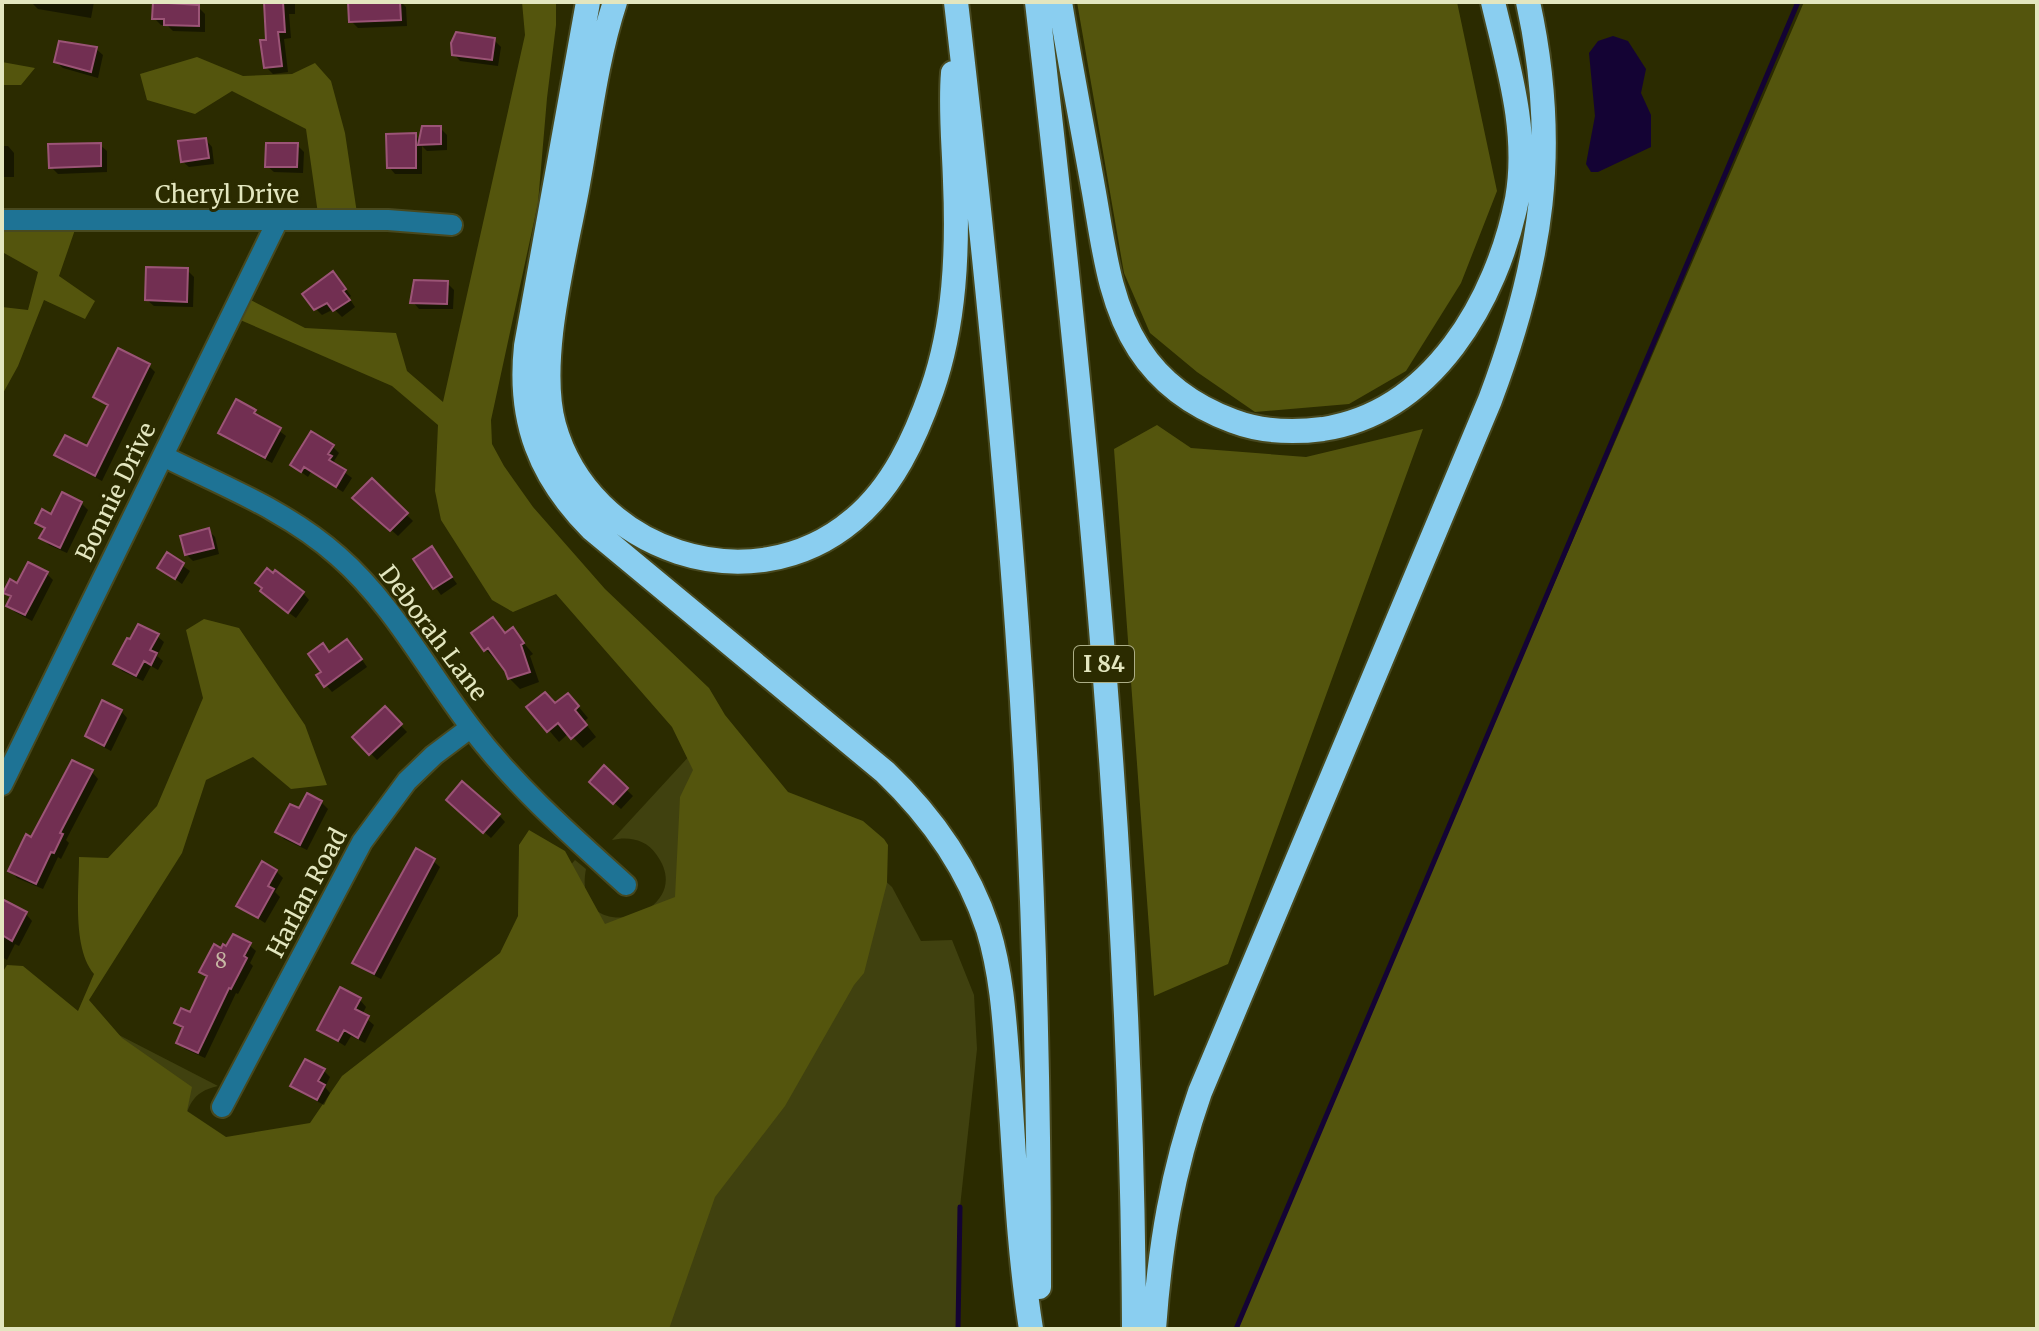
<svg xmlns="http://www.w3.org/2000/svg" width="2039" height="1331" viewBox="0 0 2039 1331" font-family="Merriweather,serif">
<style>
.green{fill:#40410f}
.forest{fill:#54550d}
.water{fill:#140334}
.shadow{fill:#0007}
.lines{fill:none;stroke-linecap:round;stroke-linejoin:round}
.stream{stroke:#140334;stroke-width:5}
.building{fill:#722f52;stroke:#9b5476;stroke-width:2}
.minor-casing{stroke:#48491f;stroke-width:24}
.highway-casing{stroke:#48491f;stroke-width:28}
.minor{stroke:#1e7395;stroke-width:20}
.highway{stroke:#8acef0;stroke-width:24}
.labels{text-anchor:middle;stroke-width:6;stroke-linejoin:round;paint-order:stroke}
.number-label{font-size:20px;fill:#c7b8a4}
.shield{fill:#2b2b00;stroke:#acae86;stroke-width:2}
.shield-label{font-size:22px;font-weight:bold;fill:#e3e6bf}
.street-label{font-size:24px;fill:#e3e6bf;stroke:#2b2b00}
</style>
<rect width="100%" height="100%" fill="#2b2b00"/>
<path class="green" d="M716,727L892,887L921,941L952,940L974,995L977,1049L960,1207L958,1329H2L82,1016L218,1086C191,1092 187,1107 183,1132L392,1171L529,912L575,860L586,869C570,953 702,915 656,854C646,839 628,836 612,840Z"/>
<path class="forest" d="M522,2H556V25L547,98L538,203L491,420L492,444L504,466L533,507L605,589L709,688L725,715L788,792L863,821L884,839L888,845L887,883L864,973L854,985L785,1106L715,1197L669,1329H2V973L7,965L23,966L78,1011L94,974C72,948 79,891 79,857L108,858L157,806L203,698L186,630L204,619L239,628L305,725L327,785L291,789L253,757L206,780L182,853L89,1000L122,1038L192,1087L187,1111L226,1137L310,1123L342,1076L500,953L518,916L519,845L529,830L565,851L605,924L675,897L680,797L693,770L672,727L556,594L513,612L492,600L441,520L435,491L438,425L392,386L231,316L241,295L305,328L396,333L407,371L443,402L525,35Z
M1077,2H1457L1497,191L1461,283L1406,371L1349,404L1255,412L1197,372L1150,333L1124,273Z
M1804,2H2037V1329H1234Z
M197,57L243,76L292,74L315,63L331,81L345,133L358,220L319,221L306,129L232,91L195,114L147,100L140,74Z
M2,62L35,68L21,85H2Z
M2,220L78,221L59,276L95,301L85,319L44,300L18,366L2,395V307L28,310L38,272L4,253Z
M1157,425L1191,448L1306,457L1423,429L1228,964L1154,996L1114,449Z"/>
<path class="water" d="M1613,36L1628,41L1646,69L1641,93L1651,115V147L1598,172H1591L1586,164L1595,116L1589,53L1598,41Z"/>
<path class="shadow" d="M31,2H94L91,18L38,9Z
M155,2L180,3L183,7H198L205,14V32L173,31L167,25H161L154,18Z
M266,2H295V14H289L291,38L284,39L288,72L273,74L266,67L268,41Z
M365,2H401L406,7L407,26L358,28L351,21Z
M494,40L501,47L498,66L460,61L454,54Z
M96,49L103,55L98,78L63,68L56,62Z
M440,128L447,135V150L427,151L422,146V174H395L389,167L415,135L421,141Z
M206,140L212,147L214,164L189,167L182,161Z
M100,145L107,151V172L58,174L51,167Z
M297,145L304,152L303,173L274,172L267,166Z
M2,146H8L14,153V177H2Z
M187,270L194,277L193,307L154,306L147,300Z
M339,280L351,296L349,298L355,307L342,317L334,309L322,315L315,308Z
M447,283L454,290L453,309H419L413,302Z
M149,366L155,372L102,481L63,461L57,455L87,448L109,407L95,396Z
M254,412L286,436L272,463L227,439L221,432Z
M333,447L339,453L334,461L336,466L352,478L343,492L311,472L308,477L292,465Z
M372,481L413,521L398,536L362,504Z
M81,503L88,510L67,553L49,545L42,538L46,530L37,522Z
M209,531L215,537L219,554L193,561L186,554Z
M432,549L457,584L441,595L416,560Z
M167,555L190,571L182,584L159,567Z
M47,574L53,580L32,621L15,612L8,605L12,598L6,592Z
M303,593L309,600L296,618L269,598Z
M493,620L507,634L513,630L533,654L530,656L539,682L520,689L509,678L498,659L496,660L486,650L474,633Z
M157,636L164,642L157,656L163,661L158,670L151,666L143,681L122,671L116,664Z
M354,648L367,667L332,692L326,685L324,672L330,653Z
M556,705L578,706L588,718L584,722L596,737L583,748L569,733L559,742L529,707Z
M385,709L407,732L377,760L355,737Z
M121,711L127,718L111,751L94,742L87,736Z
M604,768L633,796L621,809L591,782Z
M92,772L98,779L66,840L69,843L61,859L58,857L43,889L17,878L11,871L32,839Z
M321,802L328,809L307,850L284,839L278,832L300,811Z
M455,806L499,815L505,822L491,838Z
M433,861L440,867L381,979L362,969L355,962Z
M276,871L283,878L275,892L280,897L265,923L239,906Z
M2,910L26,914L32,921L19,946L15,944L7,960L2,957Z
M249,945L256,951L250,963L253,966L238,994L236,993L205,1058L185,1049L178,1042L184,1030L176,1023L191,1015L208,978L201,971L222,951Z
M360,1000L366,1007L362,1015L374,1025L365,1043L351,1036L345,1046L320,1030Z
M323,1070L330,1077L325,1087L330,1093L324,1105L300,1092L293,1086Z"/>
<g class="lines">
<path class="stream" d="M958,1329L960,1207
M1236,1329L1798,2"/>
</g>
<path class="building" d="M153,2L199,5V26L164,25V19H152Z
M264,2H283L285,32H278L282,66L264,68L260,40H266Z
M348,2H400L401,20L349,22Z
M456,32L495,38L492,60L452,55L451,43Z
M59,41L97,47L91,72L54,62Z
M422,126H441V144L418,145Z
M416,133V168H387L386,134Z
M206,138L209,158L181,162L178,141Z
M101,143V166L49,168L48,144Z
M266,143H298L297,167H265Z
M146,267L188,268L187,302L145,300Z
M333,271L346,289L343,291L350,300L333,311L327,303L314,310L302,294Z
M414,280L448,281L447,304L410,303Z
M118,348L150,364L95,476L54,455L65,435L87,446L108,405L93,397Z
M236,399L256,410L254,413L281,428L265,458L218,433Z
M311,431L334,445L328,454L332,456L329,460L346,470L336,487L304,467L301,472L290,465Z
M372,478L408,513L390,531L352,498Z
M62,492L82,502L60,548L39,538L45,528L35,523L42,509L51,514Z
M209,528L214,548L185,555L180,536Z
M432,546L452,577L433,589L413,559Z
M167,552L184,563L175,579L157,568Z
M28,562L48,572L25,615L6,606L11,596L3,593L10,579L17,583Z
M267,568L273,573L275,570L304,592L288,613L260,591L262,588L255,583Z
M493,617L505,633L513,627L524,643L521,645L530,672L508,679L505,671L488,648L484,651L471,633Z
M138,624L159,634L150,650L157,653L151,665L144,661L136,676L113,664L127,638L130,639Z
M347,639L362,659L324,687L316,675L321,672L308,654L323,643L329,652Z
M545,692L555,703L568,693L579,706L575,710L587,725L571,739L558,723L547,732L526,707Z
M102,700L122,710L104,746L85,736Z
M385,706L402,724L369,755L352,737Z
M72,760L93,770L60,833L63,834L54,853L51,852L36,884L8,871L26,834L31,837Z
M604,765L628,788L613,804L589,782Z
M462,781L500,814L483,833L446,800Z
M307,793L322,801L300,845L275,832L290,804L299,808Z
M416,848L435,859L374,974L352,963Z
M262,861L277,870L268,886L274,889L258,918L236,906Z
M2,899L27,912L12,941L2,935Z
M233,934L251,943L244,956L247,958L231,989L229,988L198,1053L176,1043L183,1027L174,1023L181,1008L190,1012L207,976L199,972L214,944L221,948L223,944L226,946Z
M340,987L361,998L355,1009L369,1016L358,1038L344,1030L338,1041L317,1030Z
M305,1059L325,1069L318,1081L325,1085L317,1100L290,1086Z"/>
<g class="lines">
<g class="minor-casing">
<path id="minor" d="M2,220H388L452,225
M163,456C223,486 288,511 338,556C393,604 428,672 472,729C517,788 572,836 626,885
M2,785L277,222
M222,1107L362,842L407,781L434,755L470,728"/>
</g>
<g class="highway-casing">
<path id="highway" d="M588,2L526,346C518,421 540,477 592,529L885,772C931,816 968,868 988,929C1003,978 1005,1029 1009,1080C1015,1163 1018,1247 1031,1329
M615,2C596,60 589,124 578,184C566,252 536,359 554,425C589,551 751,606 853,520C893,487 915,438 932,390C955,324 958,251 955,181C954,145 950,109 953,73
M956,2C980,210 1002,418 1017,627C1033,846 1039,1067 1039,1287
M1037,2C1088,443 1132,885 1134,1329
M1060,2C1070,64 1082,125 1093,187C1103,241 1108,301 1139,349C1161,383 1195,407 1233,421C1262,432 1292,433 1323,429C1433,412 1497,300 1517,199C1529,132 1508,66 1493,2
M1154,1329C1160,1245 1172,1172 1200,1092L1490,400C1542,262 1560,148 1528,2"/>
</g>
<use href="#minor" class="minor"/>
<use href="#highway" class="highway"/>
</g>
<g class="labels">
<g class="number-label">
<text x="221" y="968">8</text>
</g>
<rect class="shield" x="1074" y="646" width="60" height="36" rx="6"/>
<g class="shield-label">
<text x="1104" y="672">I 84</text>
</g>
<g class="street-label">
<text x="227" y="203">Cheryl Drive</text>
<text transform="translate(116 492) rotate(-64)" y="8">Bonnie Drive</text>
<text transform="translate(433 633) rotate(53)" y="8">Deborah Lane</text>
<text transform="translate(307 893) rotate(-62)" y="8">Harlan Road</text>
</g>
</g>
<rect width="2039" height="1331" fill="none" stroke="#e3e6bf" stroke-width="8"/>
</svg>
